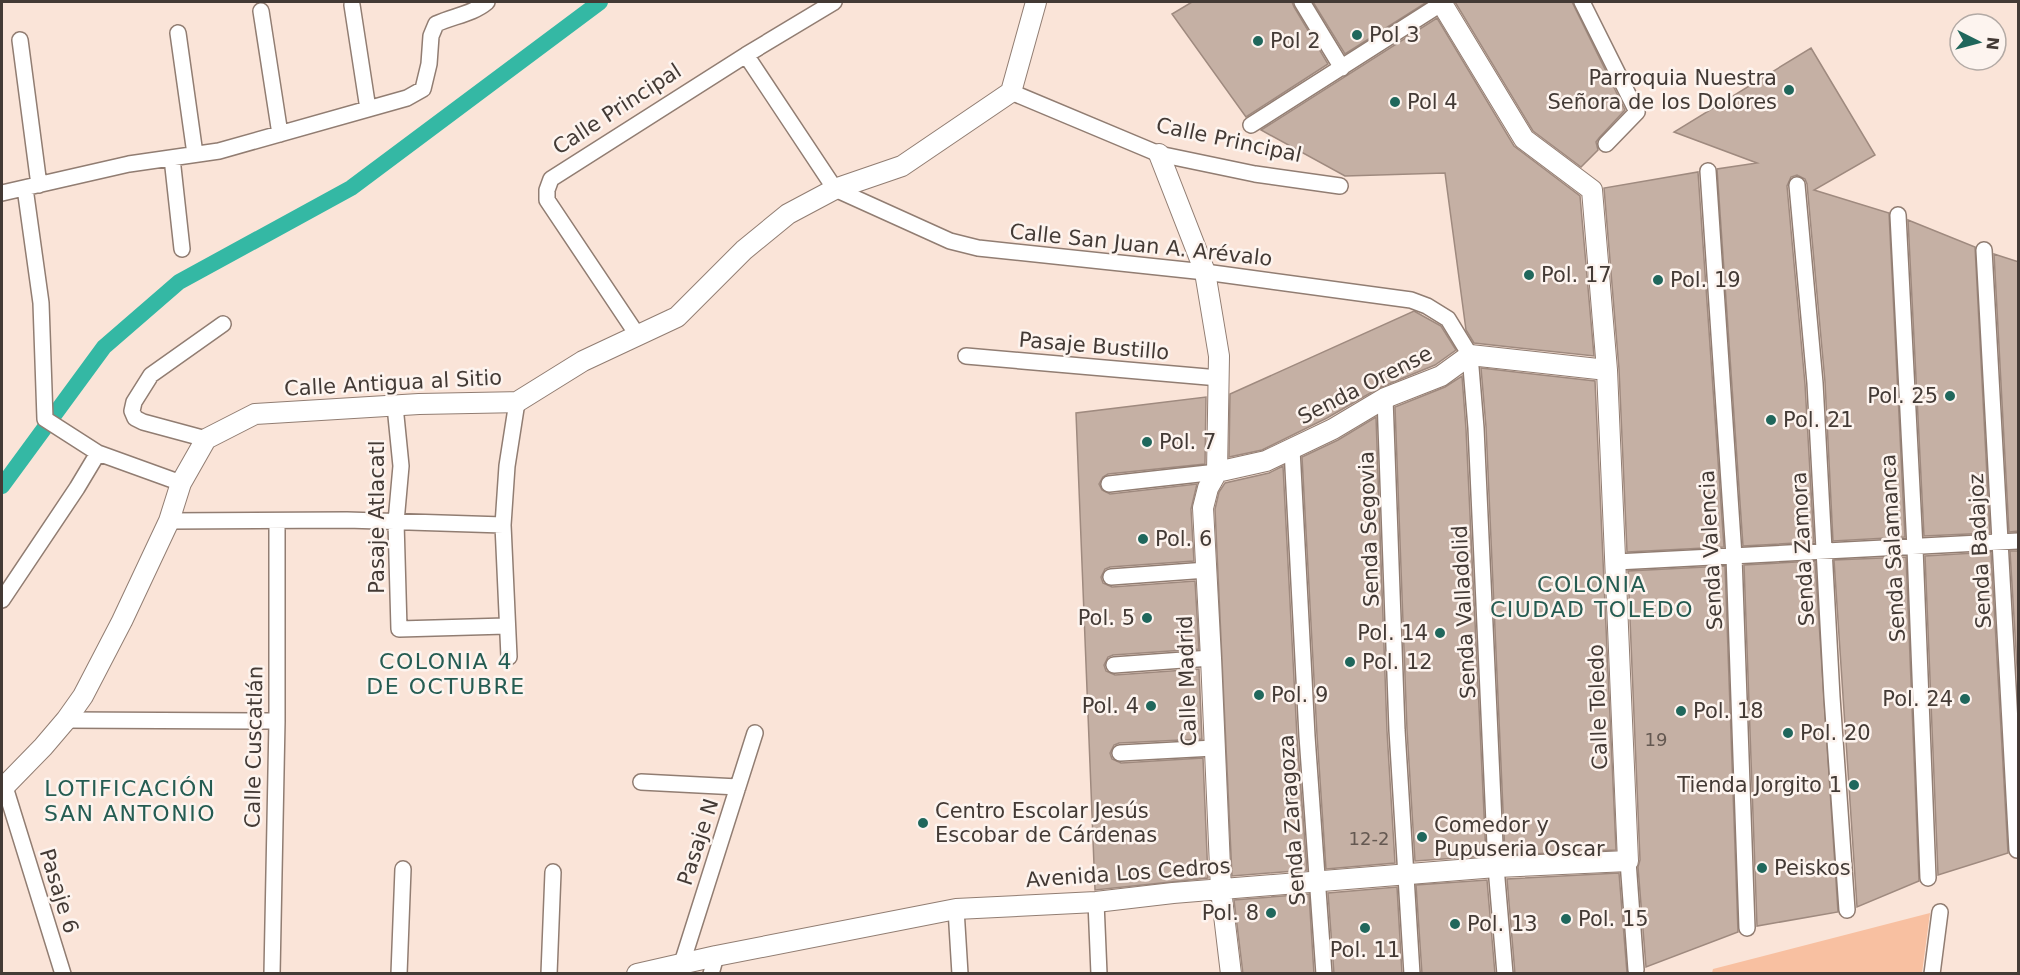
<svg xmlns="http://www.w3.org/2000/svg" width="2020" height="975" viewBox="0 0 2020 975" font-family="'DejaVu Sans',sans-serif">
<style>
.green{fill:#f8c0a1}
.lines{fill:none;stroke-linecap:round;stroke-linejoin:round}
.canal{stroke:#34b8a4;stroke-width:16}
.building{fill:#c5b0a4;stroke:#9f8a7f;stroke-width:1.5}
.minor-casing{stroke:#917d72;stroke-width:18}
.tertiary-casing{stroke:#917d72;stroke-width:22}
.minor{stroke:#fff;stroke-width:15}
.tertiary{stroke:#fff;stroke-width:20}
.poi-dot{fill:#20675c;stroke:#fdf4ef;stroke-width:2}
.labels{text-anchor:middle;stroke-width:5;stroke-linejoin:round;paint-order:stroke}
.number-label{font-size:18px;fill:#645851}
.poi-label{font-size:21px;fill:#433a35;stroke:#fdf4ef;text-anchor:start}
.street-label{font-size:21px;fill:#433a35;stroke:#fdf4ef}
.neighbourhood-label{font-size:22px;letter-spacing:1.5px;fill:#255c52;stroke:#fdf4ef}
</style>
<rect width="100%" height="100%" fill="#fae4d8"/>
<path class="green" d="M1930,913L1922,973H1712L1713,969Z"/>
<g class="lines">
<path class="canal" d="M2,486L104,347L179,282L351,188L600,2"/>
</g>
<path class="building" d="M1192,2H1292L1294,7L1328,64L1246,117L1172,14Z
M1313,2H1427L1345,54Z
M1455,2H1572L1625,110L1599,138L1596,142L1598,150L1581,167L1533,131Z
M1437,18L1514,146L1580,196L1594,356L1474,343L1466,330L1445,173L1345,176L1261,130Z
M1811,48L1875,155L1814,190L1889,213L1905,537L1833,541L1825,382L1807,184L1805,179L1797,175L1791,177L1787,186L1805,384L1814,542L1743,546L1717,169L1757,163L1674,132Z
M1698,172L1724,547L1627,552L1619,369L1604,188Z
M1908,220L1975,247L1990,533L1924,536Z
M1994,254L2019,262V531L2009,532Z
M1414,311L1441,326L1456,350L1435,365L1379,388L1327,418L1262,450L1229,457L1230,394Z
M1481,368L1595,381L1616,850L1505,855L1486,427Z
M1462,376L1466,429L1486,856L1415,861L1407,730L1395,407L1445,387Z
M1206,397L1205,464L1108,474L1103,477L1099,484L1102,490L1110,494L1197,484L1191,509L1194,561L1110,567L1105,569L1101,577L1103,583L1112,587L1195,581L1199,649L1113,655L1108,657L1104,665L1106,671L1115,675L1199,669L1202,739L1119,743L1114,745L1110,753L1112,759L1121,763L1203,758L1208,878L1095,890L1076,413Z
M1376,417L1387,731L1395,863L1326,869L1317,735L1302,457L1338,440Z
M1283,466L1297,737L1307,870L1232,876L1215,509L1219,492L1225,483L1269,473Z
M2010,551H2019V700Z
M1991,552L2008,853L1938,875L1925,556Z
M1906,557L1919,881L1857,907L1834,560Z
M1815,561L1838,912L1757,926L1744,565Z
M1725,566L1738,932L1646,967L1638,867L1640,860L1628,571Z
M1619,873L1627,973L1515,974L1507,879Z
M1487,880L1495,974H1422L1416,885Z
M1397,887L1402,974H1334L1328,893Z
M1309,894L1314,974H1243L1234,900Z"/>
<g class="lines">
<g class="minor-casing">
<path id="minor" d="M1302,2L1342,68
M1582,2L1637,112L1606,144
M352,5L368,109
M261,11L280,134
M178,33L195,154
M20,40L39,185
M746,55L835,189L950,241L978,248L1205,272L1411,300L1427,306L1448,319L1470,355L1476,428L1496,867L1505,974
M1011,92L1159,154L1255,174L1340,186
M1251,125L1444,2
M172,158L182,249
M1708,171L1734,556L1747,928
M1797,185L1815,383L1832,697L1847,910
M25,188L41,303L45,419L98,453
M2,193L129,164L219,151L407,98L423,89L429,64L431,36L436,24C453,16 473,14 487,2
M1898,215L1915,548L1928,878
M1984,250L2017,850
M638,336L547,200V190L551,179L746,55L834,2
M966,356L1219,378
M1385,398L1397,730L1412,974
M395,406L401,466L396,522L399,629L506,626
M206,439L143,422L135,418L132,411L134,402L151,375L223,324
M1292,449L1307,736L1324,974
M1109,484L1217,472
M169,521L347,520L503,525
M1616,562L2018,541
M1111,577L1207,570
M2,600L77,488L98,453L181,483
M509,657L503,525L507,466L517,402
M1114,665L1211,658
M66,720L277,721
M1120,753L1214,748
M641,782L738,787
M5,787L63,974
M1628,861L1636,970
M1096,902L1099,974
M956,909L960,974
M682,963L755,733
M272,974L277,721V521
M399,974L403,869
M549,974L553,872
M711,974L716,956
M1932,974L1940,912"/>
</g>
<g class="tertiary-casing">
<path id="tertiary" d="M1159,154L1205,272L1219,356L1217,472L1208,488L1203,508L1211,658L1221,890L1231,974
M1217,472L1266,461L1333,429L1385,398L1441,376L1470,355L1607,370
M2,789L43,747L66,720L83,696L122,621L169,521L181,483L206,439L255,414L419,404L517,402L583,361L677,317L744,250L788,214L835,189L902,166L1011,92L1036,2
M637,974L716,956L956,909L1096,902L1173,893L1496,867L1628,861L1607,370L1592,190L1524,139L1441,2"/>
</g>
<use href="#minor" class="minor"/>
<use href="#tertiary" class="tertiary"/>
</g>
<g class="poi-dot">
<circle cx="1357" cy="35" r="6"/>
<circle cx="1258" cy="41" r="6"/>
<circle cx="1789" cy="90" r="6"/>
<circle cx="1395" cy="102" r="6"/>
<circle cx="1529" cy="275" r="6"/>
<circle cx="1658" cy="280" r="6"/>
<circle cx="1950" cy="396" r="6"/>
<circle cx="1771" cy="420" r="6"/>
<circle cx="1147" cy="442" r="6"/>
<circle cx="1143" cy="539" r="6"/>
<circle cx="1147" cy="618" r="6"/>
<circle cx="1440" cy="633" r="6"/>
<circle cx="1350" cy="662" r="6"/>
<circle cx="1259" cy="695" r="6"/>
<circle cx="1965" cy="699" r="6"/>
<circle cx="1151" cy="706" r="6"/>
<circle cx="1681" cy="711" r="6"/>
<circle cx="1788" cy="733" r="6"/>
<circle cx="1854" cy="785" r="6"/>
<circle cx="923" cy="823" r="6"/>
<circle cx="1422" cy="837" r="6"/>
<circle cx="1762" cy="868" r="6"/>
<circle cx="1271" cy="913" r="6"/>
<circle cx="1566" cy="919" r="6"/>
<circle cx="1455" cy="924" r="6"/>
<circle cx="1365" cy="928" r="6"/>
</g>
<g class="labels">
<g class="number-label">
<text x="1656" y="746">19</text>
<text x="1369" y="845">12-2</text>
</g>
<g class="poi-label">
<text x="1369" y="42">Pol 3</text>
<text x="1270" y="48">Pol 2</text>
<text x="1777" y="85" text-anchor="end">Parroquia Nuestra<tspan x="1777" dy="24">Señora de los Dolores</tspan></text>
<text x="1407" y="109">Pol 4</text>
<text x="1541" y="282">Pol. 17</text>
<text x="1670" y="287">Pol. 19</text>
<text x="1938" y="403" text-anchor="end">Pol. 25</text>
<text x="1783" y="427">Pol. 21</text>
<text x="1159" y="449">Pol. 7</text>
<text x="1155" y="546">Pol. 6</text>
<text x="1135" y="625" text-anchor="end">Pol. 5</text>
<text x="1428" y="640" text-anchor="end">Pol. 14</text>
<text x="1362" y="669">Pol. 12</text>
<text x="1271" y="702">Pol. 9</text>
<text x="1953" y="706" text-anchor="end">Pol. 24</text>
<text x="1139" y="713" text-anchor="end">Pol. 4</text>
<text x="1693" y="718">Pol. 18</text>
<text x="1800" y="740">Pol. 20</text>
<text x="1842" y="792" text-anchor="end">Tienda Jorgito 1</text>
<text x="935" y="818">Centro Escolar Jesús<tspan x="935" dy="24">Escobar de Cárdenas</tspan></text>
<text x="1434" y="832">Comedor y<tspan x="1434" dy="24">Pupuseria Oscar</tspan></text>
<text x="1774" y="875">Peiskos</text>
<text x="1259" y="920" text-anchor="end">Pol. 8</text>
<text x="1578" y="926">Pol. 15</text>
<text x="1467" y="931">Pol. 13</text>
<text x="1365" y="957" text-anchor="middle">Pol. 11</text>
</g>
<g class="street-label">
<text transform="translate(617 109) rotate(-33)" y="7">Calle Principal</text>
<text transform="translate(1229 140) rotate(12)" y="7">Calle Principal</text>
<text transform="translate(1141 245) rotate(6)" y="7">Calle San Juan A. Arévalo</text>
<text transform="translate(1094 346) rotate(5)" y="7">Pasaje Bustillo</text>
<text transform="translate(393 383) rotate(-3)" y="7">Calle Antigua al Sitio</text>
<text transform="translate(1365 385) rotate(-27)" y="7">Senda Orense</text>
<text transform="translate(377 517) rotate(-90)" y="7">Pasaje Atlacatl</text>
<text transform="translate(1369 529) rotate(-92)" y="7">Senda Segovia</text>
<text transform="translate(1893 548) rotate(-93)" y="7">Senda Salamanca</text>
<text transform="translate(1803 549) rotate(-93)" y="7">Senda Zamora</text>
<text transform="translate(1711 550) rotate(-93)" y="7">Senda Valencia</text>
<text transform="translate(1980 551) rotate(-93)" y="7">Senda Badajoz</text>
<text transform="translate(1464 612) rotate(-93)" y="7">Senda Valladolid</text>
<text transform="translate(1187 681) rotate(-92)" y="7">Calle Madrid</text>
<text transform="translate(1598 707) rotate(-92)" y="7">Calle Toledo</text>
<text transform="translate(254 747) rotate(-89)" y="7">Calle Cuscatlán</text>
<text transform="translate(1292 820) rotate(-94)" y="7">Senda Zaragoza</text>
<text transform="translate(698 842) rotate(-72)" y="7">Pasaje N</text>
<text transform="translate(1128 873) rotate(-4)" y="7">Avenida Los Cedros</text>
<text transform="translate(59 891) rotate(73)" y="7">Pasaje 6</text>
</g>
<g class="neighbourhood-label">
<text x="1592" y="592">COLONIA<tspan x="1592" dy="25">CIUDAD TOLEDO</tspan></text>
<text x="446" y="669">COLONIA 4<tspan x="446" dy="25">DE OCTUBRE</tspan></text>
<text x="130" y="796">LOTIFICACIÓN<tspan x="130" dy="25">SAN ANTONIO</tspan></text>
</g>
</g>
<rect width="2020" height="975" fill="none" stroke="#433a35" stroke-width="6"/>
<g transform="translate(1978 42) rotate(96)"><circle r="28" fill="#fdf4ef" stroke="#b3aaa5" stroke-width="1.5"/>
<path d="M0-4.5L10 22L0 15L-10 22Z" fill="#20675c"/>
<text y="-9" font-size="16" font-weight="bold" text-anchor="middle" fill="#433a35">N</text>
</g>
</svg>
